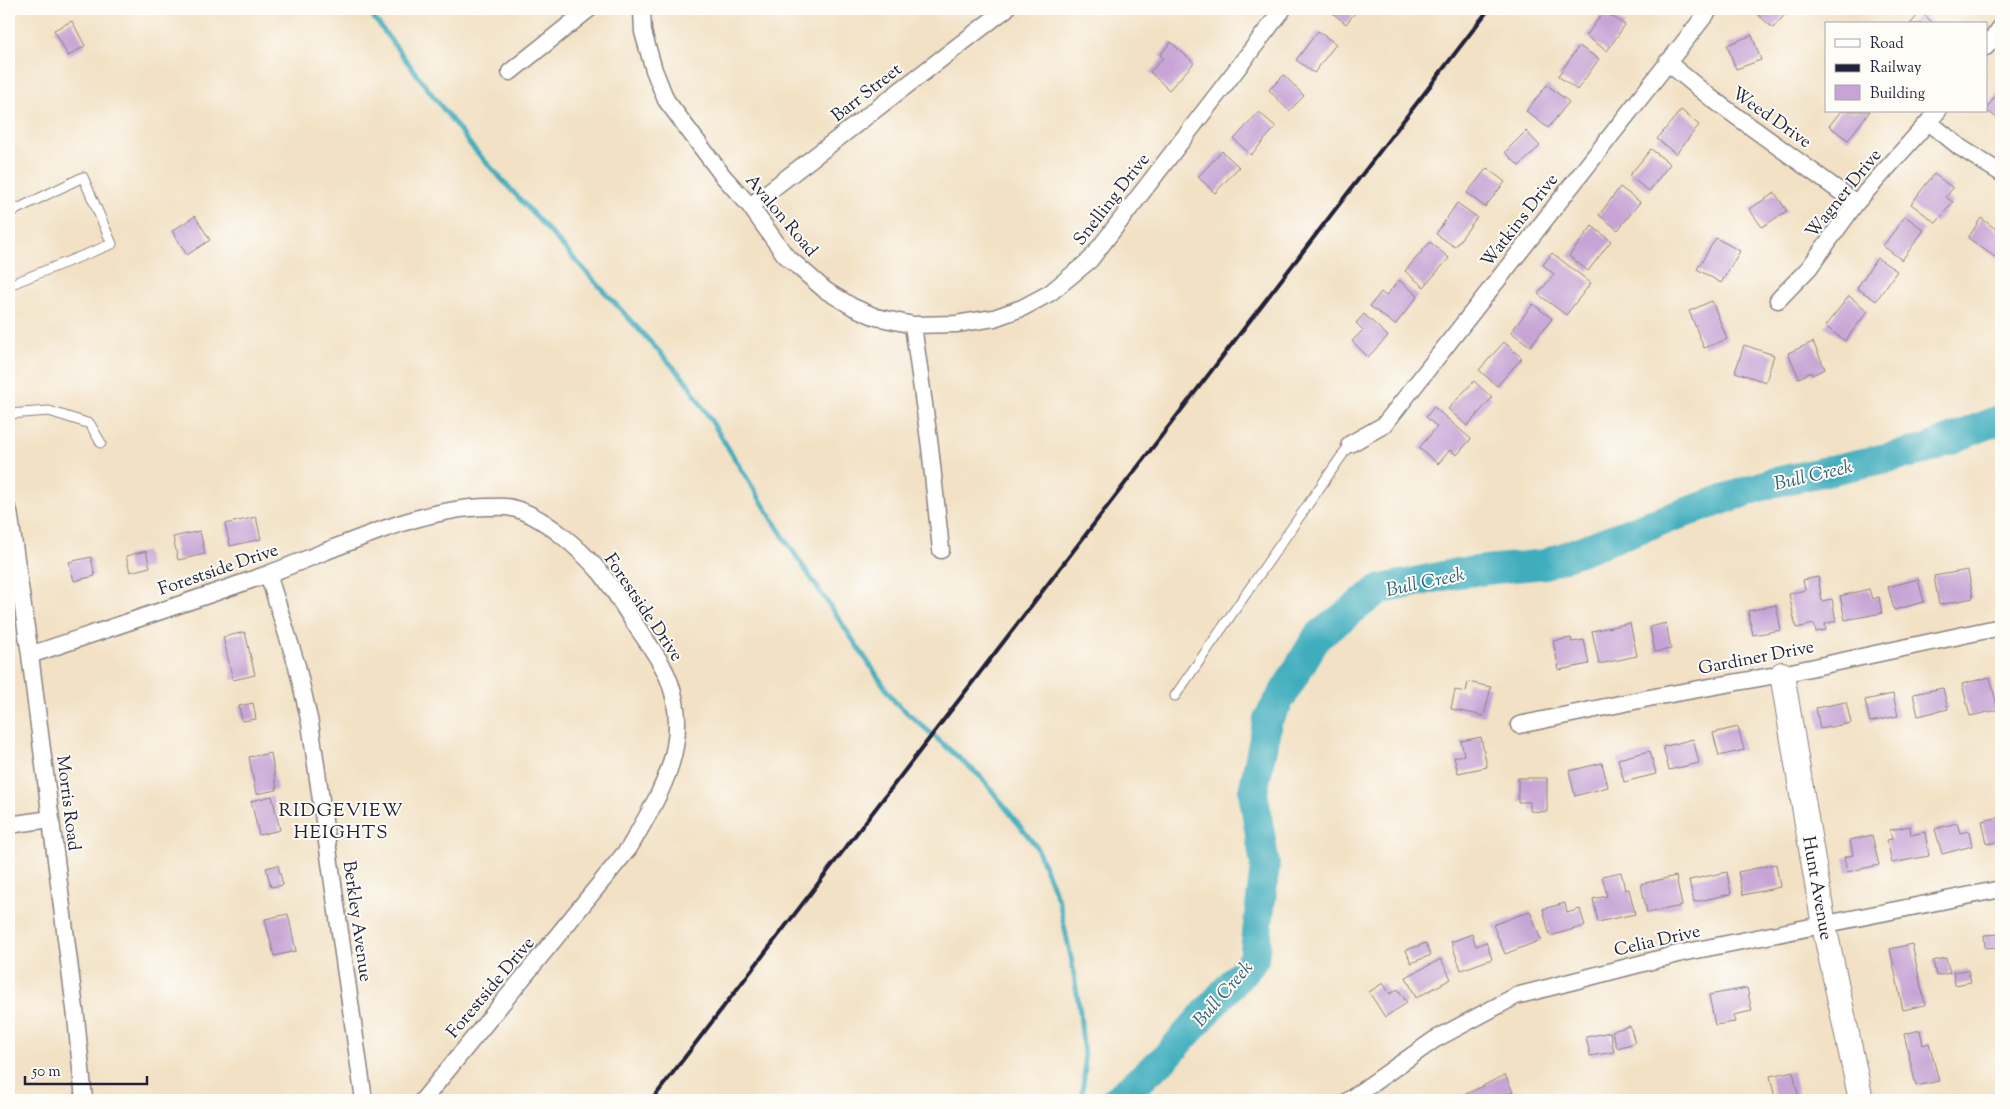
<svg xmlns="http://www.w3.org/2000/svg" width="2010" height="1109" viewBox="0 0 2010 1109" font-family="'Sorts Mill Goudy',serif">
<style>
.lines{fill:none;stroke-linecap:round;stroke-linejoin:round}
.stream{stroke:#3fadbd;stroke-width:5}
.river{stroke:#3fadbd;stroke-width:30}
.building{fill:#c7a4d5}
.lane-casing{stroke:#8a8280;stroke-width:11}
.street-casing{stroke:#8a8280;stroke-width:19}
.secondary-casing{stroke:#8a8280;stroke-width:26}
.lane{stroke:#fff;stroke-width:9}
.street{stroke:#fff;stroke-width:16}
.secondary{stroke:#fff;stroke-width:24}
.rail{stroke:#22223b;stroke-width:4}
.labels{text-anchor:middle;stroke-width:4;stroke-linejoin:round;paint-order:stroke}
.street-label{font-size:18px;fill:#22223b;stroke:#fdfcf7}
.water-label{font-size:19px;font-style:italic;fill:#2f6176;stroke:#fdfcf7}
.neighbourhood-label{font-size:19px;letter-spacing:1px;fill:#22223b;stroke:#fdfcf7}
</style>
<rect width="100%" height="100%" fill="#fdfcf7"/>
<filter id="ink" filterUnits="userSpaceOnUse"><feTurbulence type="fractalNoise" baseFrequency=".02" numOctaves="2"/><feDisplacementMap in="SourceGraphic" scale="10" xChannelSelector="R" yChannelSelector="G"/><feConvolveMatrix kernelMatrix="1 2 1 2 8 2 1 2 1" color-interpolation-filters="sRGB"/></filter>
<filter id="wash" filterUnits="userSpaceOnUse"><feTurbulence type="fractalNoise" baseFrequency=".0096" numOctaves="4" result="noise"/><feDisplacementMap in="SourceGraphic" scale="20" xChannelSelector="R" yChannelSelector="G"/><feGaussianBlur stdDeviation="1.12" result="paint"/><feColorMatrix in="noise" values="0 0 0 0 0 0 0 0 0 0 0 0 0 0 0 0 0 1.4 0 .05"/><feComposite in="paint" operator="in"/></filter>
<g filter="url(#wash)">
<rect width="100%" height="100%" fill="#f2e1c4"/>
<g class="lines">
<path class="stream" d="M367,9L473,148L687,382L788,544L895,702L981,777L1036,846L1059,902L1071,957L1080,1012L1085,1069L1081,1100"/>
<path class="river" d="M1116,1100L1166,1057L1254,959L1265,865L1253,792L1268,719L1317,637L1378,590L1457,573L1545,564L1649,525L1771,483L1924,450L2001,419"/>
</g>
<g id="blocks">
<path class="building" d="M1330,9H1358L1346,24L1329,10Z
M1757,9H1790L1773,28L1755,12Z
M1604,11L1625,25L1607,51L1586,36Z
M1921,12L1934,24H1910Z
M72,21L85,46L68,56L54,30Z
M1318,31L1336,44L1314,73L1296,60Z
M1752,35L1761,60L1736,69L1727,45Z
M1171,42L1194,63L1169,90L1150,72L1163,58L1160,55Z
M1579,46L1599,59L1577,90L1558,76Z
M1284,75L1304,96L1289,111L1269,90Z
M1547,85L1569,102L1548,128L1526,111Z
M2001,87V121L1986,110Z
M1681,110L1699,125L1676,154L1657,139Z
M1841,111H1870L1848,140L1829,126Z
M1259,112L1276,127L1251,155L1234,139Z
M1526,131L1540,146L1519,166L1505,152Z
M1651,149L1670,164L1649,191L1629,176Z
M1222,151L1239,167L1215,193L1198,177Z
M1487,168L1505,182L1485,207L1467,193Z
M1934,174L1953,188L1946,197L1953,202L1936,223L1911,204Z
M1620,187L1640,202L1618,230L1599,215Z
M1775,193L1787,211L1762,227L1749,209Z
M1457,203L1477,217L1455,247L1436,234Z
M195,216L210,240L187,255L172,231Z
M1905,216L1924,230L1902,260L1883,246Z
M1981,218L2001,233V254L1998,259L1968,238Z
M1592,226L1611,241L1588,271L1569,256Z
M1716,238L1740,251L1721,283L1697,269Z
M1430,242L1449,258L1424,287L1405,271Z
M1552,253L1591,283L1566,315L1538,294L1554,274L1543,265Z
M1877,258L1897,271L1876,301L1857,288Z
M1399,280L1418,296L1395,325L1370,306L1381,292L1386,296Z
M1849,296L1868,311L1845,341L1825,326Z
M1712,301L1727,339L1704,348L1689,311Z
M1533,304L1552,319L1530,346L1511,332Z
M1364,314L1388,336L1368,357L1352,341L1363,330L1356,323Z
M1504,342L1522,358L1497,386L1479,370Z
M1813,342L1825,369L1812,375L1811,372L1799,378L1788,353Z
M1744,345L1774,355L1766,382L1735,372Z
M1474,381L1492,398L1467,426L1448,409Z
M1434,407L1471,439L1457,455L1450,450L1438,464L1419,448L1437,427L1426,417Z
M256,517L261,539L230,546L225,524Z
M200,531L205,554L178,560L173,537Z
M146,551L150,567L130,572L126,556Z
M91,557L95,576L74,581L69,562Z
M1968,570L1973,598L1939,605L1934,576Z
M1818,577L1822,601L1832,599L1836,621L1825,624L1826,630L1816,632L1814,624L1796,628L1789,594L1805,590L1803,580Z
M1918,579L1924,602L1894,610L1888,587Z
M1869,589L1872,599L1879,597L1882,613L1845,620L1840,596Z
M1776,605L1781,630L1753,635L1748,611Z
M1630,623L1637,656L1599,664L1592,631Z
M1666,623L1671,649L1655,652L1650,627Z
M245,632L255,675L233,680L223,637Z
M1571,638L1572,642L1584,640L1589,664L1559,670L1553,641Z
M1990,677L1998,710L1970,716L1962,684Z
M1468,682L1491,687L1484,716L1451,709L1455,690L1466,692Z
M1943,688L1948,709L1918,716L1913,694Z
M1893,694L1898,716L1870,722L1865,700Z
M1846,702L1851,723L1820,729L1816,708Z
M253,703L256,719L242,721L239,706Z
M1738,727L1744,750L1719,756L1713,733Z
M1481,737L1487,767L1458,773L1454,757L1464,755L1461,741Z
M1693,739L1699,763L1669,770L1663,747Z
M1650,751L1656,774L1624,782L1618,759Z
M271,753L277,790L256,794L249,757Z
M1602,763L1608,787L1575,796L1569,771Z
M1518,778H1547V812L1530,811V802H1518Z
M272,796L280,830L259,835L251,801Z
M2001,817V841L1987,844L1982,821Z
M1957,823L1960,833L1969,831L1972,846L1942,854L1935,829Z
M1910,826L1911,835L1925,832L1929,856L1892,863L1887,840L1892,839L1890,830Z
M1872,835L1879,865L1847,872L1844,857L1853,855L1850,840Z
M1776,864L1780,887L1743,895L1738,872Z
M278,865L283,885L271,887L266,868Z
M1621,872L1625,890L1629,889L1635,914L1598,922L1593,899L1607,896L1602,876Z
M1727,872L1731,894L1694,902L1689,880Z
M1676,876L1682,906L1647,913L1641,884Z
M1565,903L1567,913L1580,909L1585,926L1550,936L1543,909Z
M1530,911L1541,940L1505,954L1493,925Z
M288,914L296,951L274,956L265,919Z
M1472,934L1476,946L1486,942L1492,959L1461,970L1451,942Z
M2000,934V947L1985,948L1984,935Z
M1426,943L1431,955L1411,963L1406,950Z
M1912,944L1925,1005L1903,1010L1890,949Z
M1946,958L1950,973L1936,976L1933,961Z
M1441,959L1451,979L1416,998L1406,977Z
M1968,970L1971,982L1955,985L1953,972Z
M1383,983L1390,994L1398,989L1407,1003L1385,1017L1369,992Z
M1747,988L1752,1011L1733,1015L1735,1022L1715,1025L1709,995Z
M1630,1026L1635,1043L1617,1048L1612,1031Z
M1920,1030L1923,1045L1929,1043L1939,1081L1916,1086L1904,1034Z
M1610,1032L1614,1052L1590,1056L1586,1037Z
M1793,1071L1799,1100H1769L1775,1098L1770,1076Z
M1505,1075L1513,1092L1502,1097L1503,1100H1458V1098Z"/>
</g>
</g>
<g filter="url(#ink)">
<use href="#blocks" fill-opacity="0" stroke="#8a8280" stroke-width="1"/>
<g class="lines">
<g class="lane-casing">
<path id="lane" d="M9,213L83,177L112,244L9,285
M9,414L49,411L90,424L101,443
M1175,696L1350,444"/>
</g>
<g class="street-casing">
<path id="street" d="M642,9L643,32L654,70L666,100L723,176L750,206L785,255L825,290L853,307L876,317L913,325L956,324L994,318L1022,308L1050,293L1090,260L1283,9
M1986,47L2001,27
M1667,62L1711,98L1856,203
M510,72L589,9
M1930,123L1961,148L2001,173
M750,206L1006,9
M1778,300L1809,268L1856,203L1938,111
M913,325L930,447L941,550
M1350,444L1384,425L1710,9
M9,511L30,655L76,1017L84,1100
M268,574L297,666L310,723L364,1100
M30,655C110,628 189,602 268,574C334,550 419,507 489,507C496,507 505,506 512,508C543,515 580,549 601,573C614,590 625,609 637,627C649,645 663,663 670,683C692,745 659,796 629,848L423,1100
M1519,725L1649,698L1782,674L2001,627
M9,825L50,819
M1349,1100L1434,1040L1516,996L1682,953L2001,889"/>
</g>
<g class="secondary-casing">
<path id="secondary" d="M1782,674L1824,926L1861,1100"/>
</g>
<use href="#lane" class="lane"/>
<use href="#street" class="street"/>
<use href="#secondary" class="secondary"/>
<path class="rail" d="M652,1100L1489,9"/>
</g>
</g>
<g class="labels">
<g class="street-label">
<text transform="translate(866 92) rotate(-38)" y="6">Barr Street</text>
<text transform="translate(1772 117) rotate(35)" y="6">Weed Drive</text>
<text transform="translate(1843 193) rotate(-51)" y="6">Wagner Drive</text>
<text transform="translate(1111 199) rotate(-52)" y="6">Snelling Drive</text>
<text transform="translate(782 215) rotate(50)" y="6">Avalon Road</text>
<text transform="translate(1519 220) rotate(-52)" y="6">Watkins Drive</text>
<text transform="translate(218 569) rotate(-19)" y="6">Forestside Drive</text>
<text transform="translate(644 607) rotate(56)" y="6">Forestside Drive</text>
<text transform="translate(1756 657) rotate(-11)" y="6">Gardiner Drive</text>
<text transform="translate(69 803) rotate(83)" y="6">Morris Road</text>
<text transform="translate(1818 888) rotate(80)" y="6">Hunt Avenue</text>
<text transform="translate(358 921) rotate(82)" y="6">Berkley Avenue</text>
<text transform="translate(1657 940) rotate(-13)" y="6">Celia Drive</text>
<text transform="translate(490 987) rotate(-50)" y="6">Forestside Drive</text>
</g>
<g class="water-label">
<text transform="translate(1813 474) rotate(-13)" y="7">Bull Creek</text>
<text transform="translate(1425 581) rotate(-12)" y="7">Bull Creek</text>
<text transform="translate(1222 993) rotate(-49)" y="7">Bull Creek</text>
</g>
<g class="neighbourhood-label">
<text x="341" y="816">RIDGEVIEW<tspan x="341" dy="22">HEIGHTS</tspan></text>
</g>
</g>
<rect width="2010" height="1109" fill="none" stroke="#fdfcf7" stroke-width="30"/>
<rect x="1825" y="22" width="162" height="90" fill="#fdfcf7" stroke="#a5a5ac"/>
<rect x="1835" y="39" width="25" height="8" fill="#ffffff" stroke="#a5a5ac"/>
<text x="1870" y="48" font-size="15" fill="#22223b">Road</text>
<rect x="1835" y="64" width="25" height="8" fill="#22223b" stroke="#a5a5ac"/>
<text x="1870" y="72" font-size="15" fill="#22223b">Railway</text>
<rect x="1835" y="85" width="25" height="15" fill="#c7a4d5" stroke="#a5a5ac"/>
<text x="1870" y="98" font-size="15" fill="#22223b">Building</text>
<path d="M25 1076v8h122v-8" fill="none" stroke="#22223b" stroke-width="2.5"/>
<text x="32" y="1076" font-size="15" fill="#22223b" stroke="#fdfcf7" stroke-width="4" paint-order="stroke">50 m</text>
</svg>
